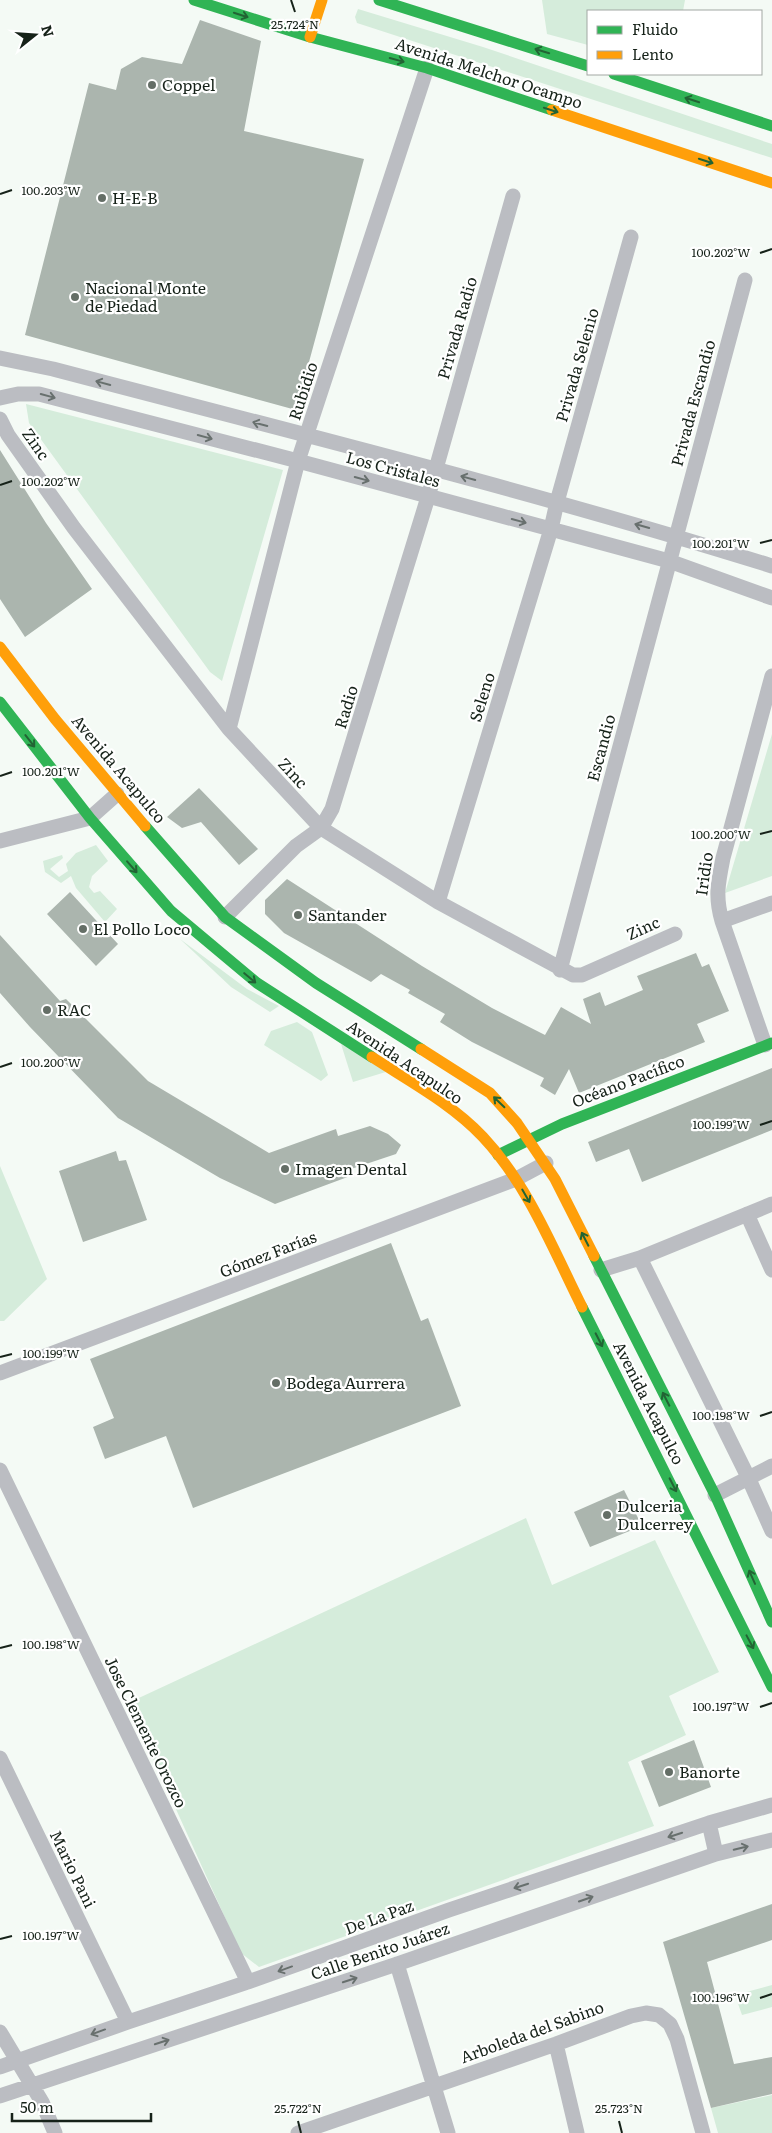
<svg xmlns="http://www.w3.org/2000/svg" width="772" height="2133" viewBox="0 0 772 2133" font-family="Literata,serif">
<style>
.green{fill:#d5ecdb}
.building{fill:#abb5ae}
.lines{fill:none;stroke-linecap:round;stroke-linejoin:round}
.street{stroke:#bbbdc2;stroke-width:15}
.fast{stroke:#30b455;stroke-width:11}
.slow{stroke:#ff9f0a;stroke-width:11}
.oneway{stroke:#226434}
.oneway2{stroke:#68706e}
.ticks{fill:none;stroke:#162219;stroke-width:2}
.poi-dot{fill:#646e66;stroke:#fff;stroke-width:2}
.labels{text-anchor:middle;stroke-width:4.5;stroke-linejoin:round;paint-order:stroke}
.street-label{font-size:16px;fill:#162219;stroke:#fff}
.poi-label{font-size:16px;fill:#162219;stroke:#fff;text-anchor:start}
.ticks-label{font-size:12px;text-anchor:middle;fill:#162219;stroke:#fff;stroke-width:4.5;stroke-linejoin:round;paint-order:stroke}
</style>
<rect width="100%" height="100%" fill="#f4faf5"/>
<path class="green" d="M542,0H685L683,11H588V45L547,34Z
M358,9L483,47L772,144V158L357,23L355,17Z
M26,404L283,470L222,681L210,672L29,423Z
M772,734V876L725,893Z
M96,845L108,861L92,876L89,887L94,893L100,891L117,909L105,922L76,888L71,876L61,883L45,872L43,861L62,855L63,858L50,869L59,877L68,871L66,864L76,853Z
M180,939L247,989L279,1006L270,1012L231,987Z
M297,1022L312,1032L328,1075L321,1081L264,1045L271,1031Z
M341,1044L389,1071L353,1082Z
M0,1166L47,1279L4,1321H0Z
M526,1518L552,1585L655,1540L719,1672L669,1696L686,1735L628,1762L654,1826L259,1967L241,1953L128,1703Z
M772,1985V2007L742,2015L735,1995Z
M772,2095V2133H718L711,2108Z"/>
<path class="building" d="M200,20L261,41L244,131L364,159L296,410L25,335L89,83L116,90L121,69L142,57L182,64Z
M0,450L46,523L92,589L25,637L0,599Z
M199,788L258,849L239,865L201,822L182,828L167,817Z
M287,879L422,966L492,1008L545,1035L561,1007L591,1024L583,999L600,992L605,1006L643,990L637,976L696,953L702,967L709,964L729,1011L697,1024L705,1042L579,1093L569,1069L555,1095L540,1086L544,1078L472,1042L440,1022L445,1014L408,993L410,990L381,974L371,982L284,933L265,914V900Z
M70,892L118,944L96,966L47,914Z
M0,935L60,1001L66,999L148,1081L269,1153L336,1129L338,1136L370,1126L388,1134L401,1145L396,1154L351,1169L353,1175L275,1204L220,1178L118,1118L30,1027L0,993Z
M772,1068V1130L642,1182L629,1149L596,1162L588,1142Z
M116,1151L119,1161L126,1160L147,1220L83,1242L59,1171Z
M391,1243L421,1321L428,1318L461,1406L193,1508L166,1436L105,1459L93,1427L114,1418L90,1359Z
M624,1490L642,1526L590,1547L574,1512Z
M694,1740L711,1787L659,1807L641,1761Z
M772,1904V1940L707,1962L734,2064L772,2057V2094L711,2108L663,1942Z"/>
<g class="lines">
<path class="street" d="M0,358L53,369C293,432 535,492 772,566
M0,398L18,394H39L298,461L669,561L772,598
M0,419L8,435L74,528L229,729L321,828L438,902L573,975H582L675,934
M229,729L298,461L427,68
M0,841L90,818L117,794
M438,902L551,529L557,502L631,237
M225,917L296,846L321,828L332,809L428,497L513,196
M722,921L772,903
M560,970L745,280
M765,1045L722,921C715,897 718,883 723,858L772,676
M747,1214L772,1270
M640,1258L748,1477L772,1531
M601,1270L640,1258L772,1204
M0,1373L516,1179L546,1163
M0,1470L248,1982
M715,1495L772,1466
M0,1758L128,2022
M709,1823L716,1854
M397,1964L448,2133
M0,2032L42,2102L55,2133
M556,2044L577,2133
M0,2067L128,2022L248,1982L449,1910L709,1823L772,1805
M0,2096L397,1964L716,1854L772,1840
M298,2133L556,2044L631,2016L646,2013L659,2015L670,2024L677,2039L703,2133"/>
<path class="fast" d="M194,0L310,37L427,68L552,110
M379,0L588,66
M614,74L772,126
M0,702L90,818L171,911L257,983L372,1057
M145,826L225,917L316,983L421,1049
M498,1155L562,1124L772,1043
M594,1256L715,1495L772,1622
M582,1307L772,1687"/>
<path class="slow" d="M310,37L322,0
M552,110L772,183
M0,647L55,719L145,826
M421,1049L490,1093L517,1123L555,1179L594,1256
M372,1057C409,1081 452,1104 483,1137C528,1185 553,1249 582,1307"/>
</g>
<defs><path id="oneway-shaft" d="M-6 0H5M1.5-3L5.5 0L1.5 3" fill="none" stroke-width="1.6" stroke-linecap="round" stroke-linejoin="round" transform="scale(1.25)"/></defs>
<g class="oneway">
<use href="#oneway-shaft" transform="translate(241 15) rotate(18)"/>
<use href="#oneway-shaft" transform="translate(542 51) rotate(-163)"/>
<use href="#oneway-shaft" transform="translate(397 60) rotate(15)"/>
<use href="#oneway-shaft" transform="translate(692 100) rotate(-162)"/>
<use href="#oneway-shaft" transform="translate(551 110) rotate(18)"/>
<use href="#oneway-shaft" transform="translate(706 161) rotate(18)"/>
<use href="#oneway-shaft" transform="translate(30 741) rotate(52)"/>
<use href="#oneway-shaft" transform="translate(132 867) rotate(49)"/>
<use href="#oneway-shaft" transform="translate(250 978) rotate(40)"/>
<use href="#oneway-shaft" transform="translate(499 1102) rotate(-136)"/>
<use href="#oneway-shaft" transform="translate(526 1196) rotate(60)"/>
<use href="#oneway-shaft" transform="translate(585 1239) rotate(-117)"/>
<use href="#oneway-shaft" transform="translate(599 1340) rotate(63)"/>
<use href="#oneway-shaft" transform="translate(666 1399) rotate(-117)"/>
<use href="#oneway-shaft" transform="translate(673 1485) rotate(63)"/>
<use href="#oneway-shaft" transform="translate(752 1577) rotate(-114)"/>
<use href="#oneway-shaft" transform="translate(750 1642) rotate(62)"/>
</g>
<g class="oneway2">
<use href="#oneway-shaft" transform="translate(103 383) rotate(-165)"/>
<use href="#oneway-shaft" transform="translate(48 396) rotate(15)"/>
<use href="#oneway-shaft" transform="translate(260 424) rotate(-165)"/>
<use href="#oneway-shaft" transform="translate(205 437) rotate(15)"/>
<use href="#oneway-shaft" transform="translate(468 478) rotate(-165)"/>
<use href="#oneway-shaft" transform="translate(362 479) rotate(15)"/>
<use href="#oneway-shaft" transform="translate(519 521) rotate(15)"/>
<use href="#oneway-shaft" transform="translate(642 526) rotate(-164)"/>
<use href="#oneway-shaft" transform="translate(675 1835) rotate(162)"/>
<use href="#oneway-shaft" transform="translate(741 1848) rotate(-14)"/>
<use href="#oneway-shaft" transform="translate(521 1886) rotate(162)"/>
<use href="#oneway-shaft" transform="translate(586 1899) rotate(-19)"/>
<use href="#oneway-shaft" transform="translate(285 1969) rotate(160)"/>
<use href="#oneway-shaft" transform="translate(350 1980) rotate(-18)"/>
<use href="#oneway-shaft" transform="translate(98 2032) rotate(160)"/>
<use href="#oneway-shaft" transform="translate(162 2042) rotate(-18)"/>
</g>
<path class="ticks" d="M291,0L295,12M0,194L12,190M760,253L772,249M0,485L12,481M760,543L772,540M0,776L12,772M760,834L772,831M0,1067L12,1063M760,1125L772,1121M0,1357L12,1354M760,1416L772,1412M0,1648L12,1645M760,1707L772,1703M0,1939L12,1936M760,1998L772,1994M298,2121L301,2133M619,2121L622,2133"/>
<g class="poi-dot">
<circle cx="152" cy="85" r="5"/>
<circle cx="102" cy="198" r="5"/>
<circle cx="75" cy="297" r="5"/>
<circle cx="298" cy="915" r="5"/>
<circle cx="83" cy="929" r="5"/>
<circle cx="47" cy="1010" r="5"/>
<circle cx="285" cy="1169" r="5"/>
<circle cx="276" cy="1383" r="5"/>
<circle cx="607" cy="1515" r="5"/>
<circle cx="669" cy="1772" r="5"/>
</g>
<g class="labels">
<g class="street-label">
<text transform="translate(489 73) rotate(18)" y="6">Avenida Melchor Ocampo</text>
<text transform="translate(457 328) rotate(-74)" y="6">Privada Radio</text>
<text transform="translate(577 365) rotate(-74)" y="6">Privada Selenio</text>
<text transform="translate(303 391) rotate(-72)" y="6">Rubidio</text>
<text transform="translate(693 403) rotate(-75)" y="6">Privada Escandio</text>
<text transform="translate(36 444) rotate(55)" y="6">Zinc</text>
<text transform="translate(393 469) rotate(15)" y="6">Los Cristales</text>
<text transform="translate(482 697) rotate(-73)" y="6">Seleno</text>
<text transform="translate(346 707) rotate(-73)" y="6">Radio</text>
<text transform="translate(601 748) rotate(-75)" y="6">Escandio</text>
<text transform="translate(119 769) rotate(50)" y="6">Avenida Acapulco</text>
<text transform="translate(293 773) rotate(47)" y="6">Zinc</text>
<text transform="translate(704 874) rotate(-82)" y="6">Iridio</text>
<text transform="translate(643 928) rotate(-24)" y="6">Zinc</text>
<text transform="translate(405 1062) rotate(34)" y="6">Avenida Acapulco</text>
<text transform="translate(628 1081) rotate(-21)" y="6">Océano Pacífico</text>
<text transform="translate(268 1254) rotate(-21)" y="6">Gómez Farías</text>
<text transform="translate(649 1403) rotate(63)" y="6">Avenida Acapulco</text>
<text transform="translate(146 1732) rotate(64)" y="6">Jose Clemente Orozco</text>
<text transform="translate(73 1869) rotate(64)" y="6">Mario Pani</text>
<text transform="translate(379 1917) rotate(-20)" y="6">De La Paz</text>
<text transform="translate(380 1951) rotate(-19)" y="6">Calle Benito Juárez</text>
<text transform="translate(532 2032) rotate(-20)" y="6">Arboleda del Sabino</text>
</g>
<g class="poi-label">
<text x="162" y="91">Coppel</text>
<text x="112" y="204">H-E-B</text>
<text x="85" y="294">Nacional Monte<tspan x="85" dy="18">de Piedad</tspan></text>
<text x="308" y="921">Santander</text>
<text x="93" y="935">El Pollo Loco</text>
<text x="57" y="1016">RAC</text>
<text x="295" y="1175">Imagen Dental</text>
<text x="286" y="1389">Bodega Aurrera</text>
<text x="617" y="1512">Dulceria<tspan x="617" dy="18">Dulcerrey</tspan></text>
<text x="679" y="1778">Banorte</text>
</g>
</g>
<g class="ticks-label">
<text x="295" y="29">25.724°N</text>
<text x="51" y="195">100.203°W</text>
<text x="721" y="257">100.202°W</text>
<text x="51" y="486">100.202°W</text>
<text x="721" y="548">100.201°W</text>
<text x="51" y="776">100.201°W</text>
<text x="721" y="839">100.200°W</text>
<text x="51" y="1067">100.200°W</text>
<text x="721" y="1129">100.199°W</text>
<text x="51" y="1358">100.199°W</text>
<text x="721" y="1420">100.198°W</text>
<text x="51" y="1649">100.198°W</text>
<text x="721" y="1711">100.197°W</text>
<text x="51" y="1940">100.197°W</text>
<text x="721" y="2002">100.196°W</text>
<text x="298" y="2113">25.722°N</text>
<text x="619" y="2113">25.723°N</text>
</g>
<rect x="587" y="10" width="175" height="65" fill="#ffffff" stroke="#a2a7a3"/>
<rect x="597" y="26" width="25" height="8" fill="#30b455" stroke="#a2a7a3"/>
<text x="632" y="35" font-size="15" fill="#162219">Fluido</text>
<rect x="597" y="51" width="25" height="8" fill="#ff9f0a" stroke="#a2a7a3"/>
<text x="632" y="60" font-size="15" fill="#162219">Lento</text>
<g transform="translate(35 35) rotate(73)" stroke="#ffffff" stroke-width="4" paint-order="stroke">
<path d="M0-4L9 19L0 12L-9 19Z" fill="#162219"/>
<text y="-8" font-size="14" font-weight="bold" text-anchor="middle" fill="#162219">N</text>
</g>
<path d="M12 2113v8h139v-8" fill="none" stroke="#162219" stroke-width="2.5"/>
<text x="20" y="2113" font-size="15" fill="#162219" stroke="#ffffff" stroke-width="4" paint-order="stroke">50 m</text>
</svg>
